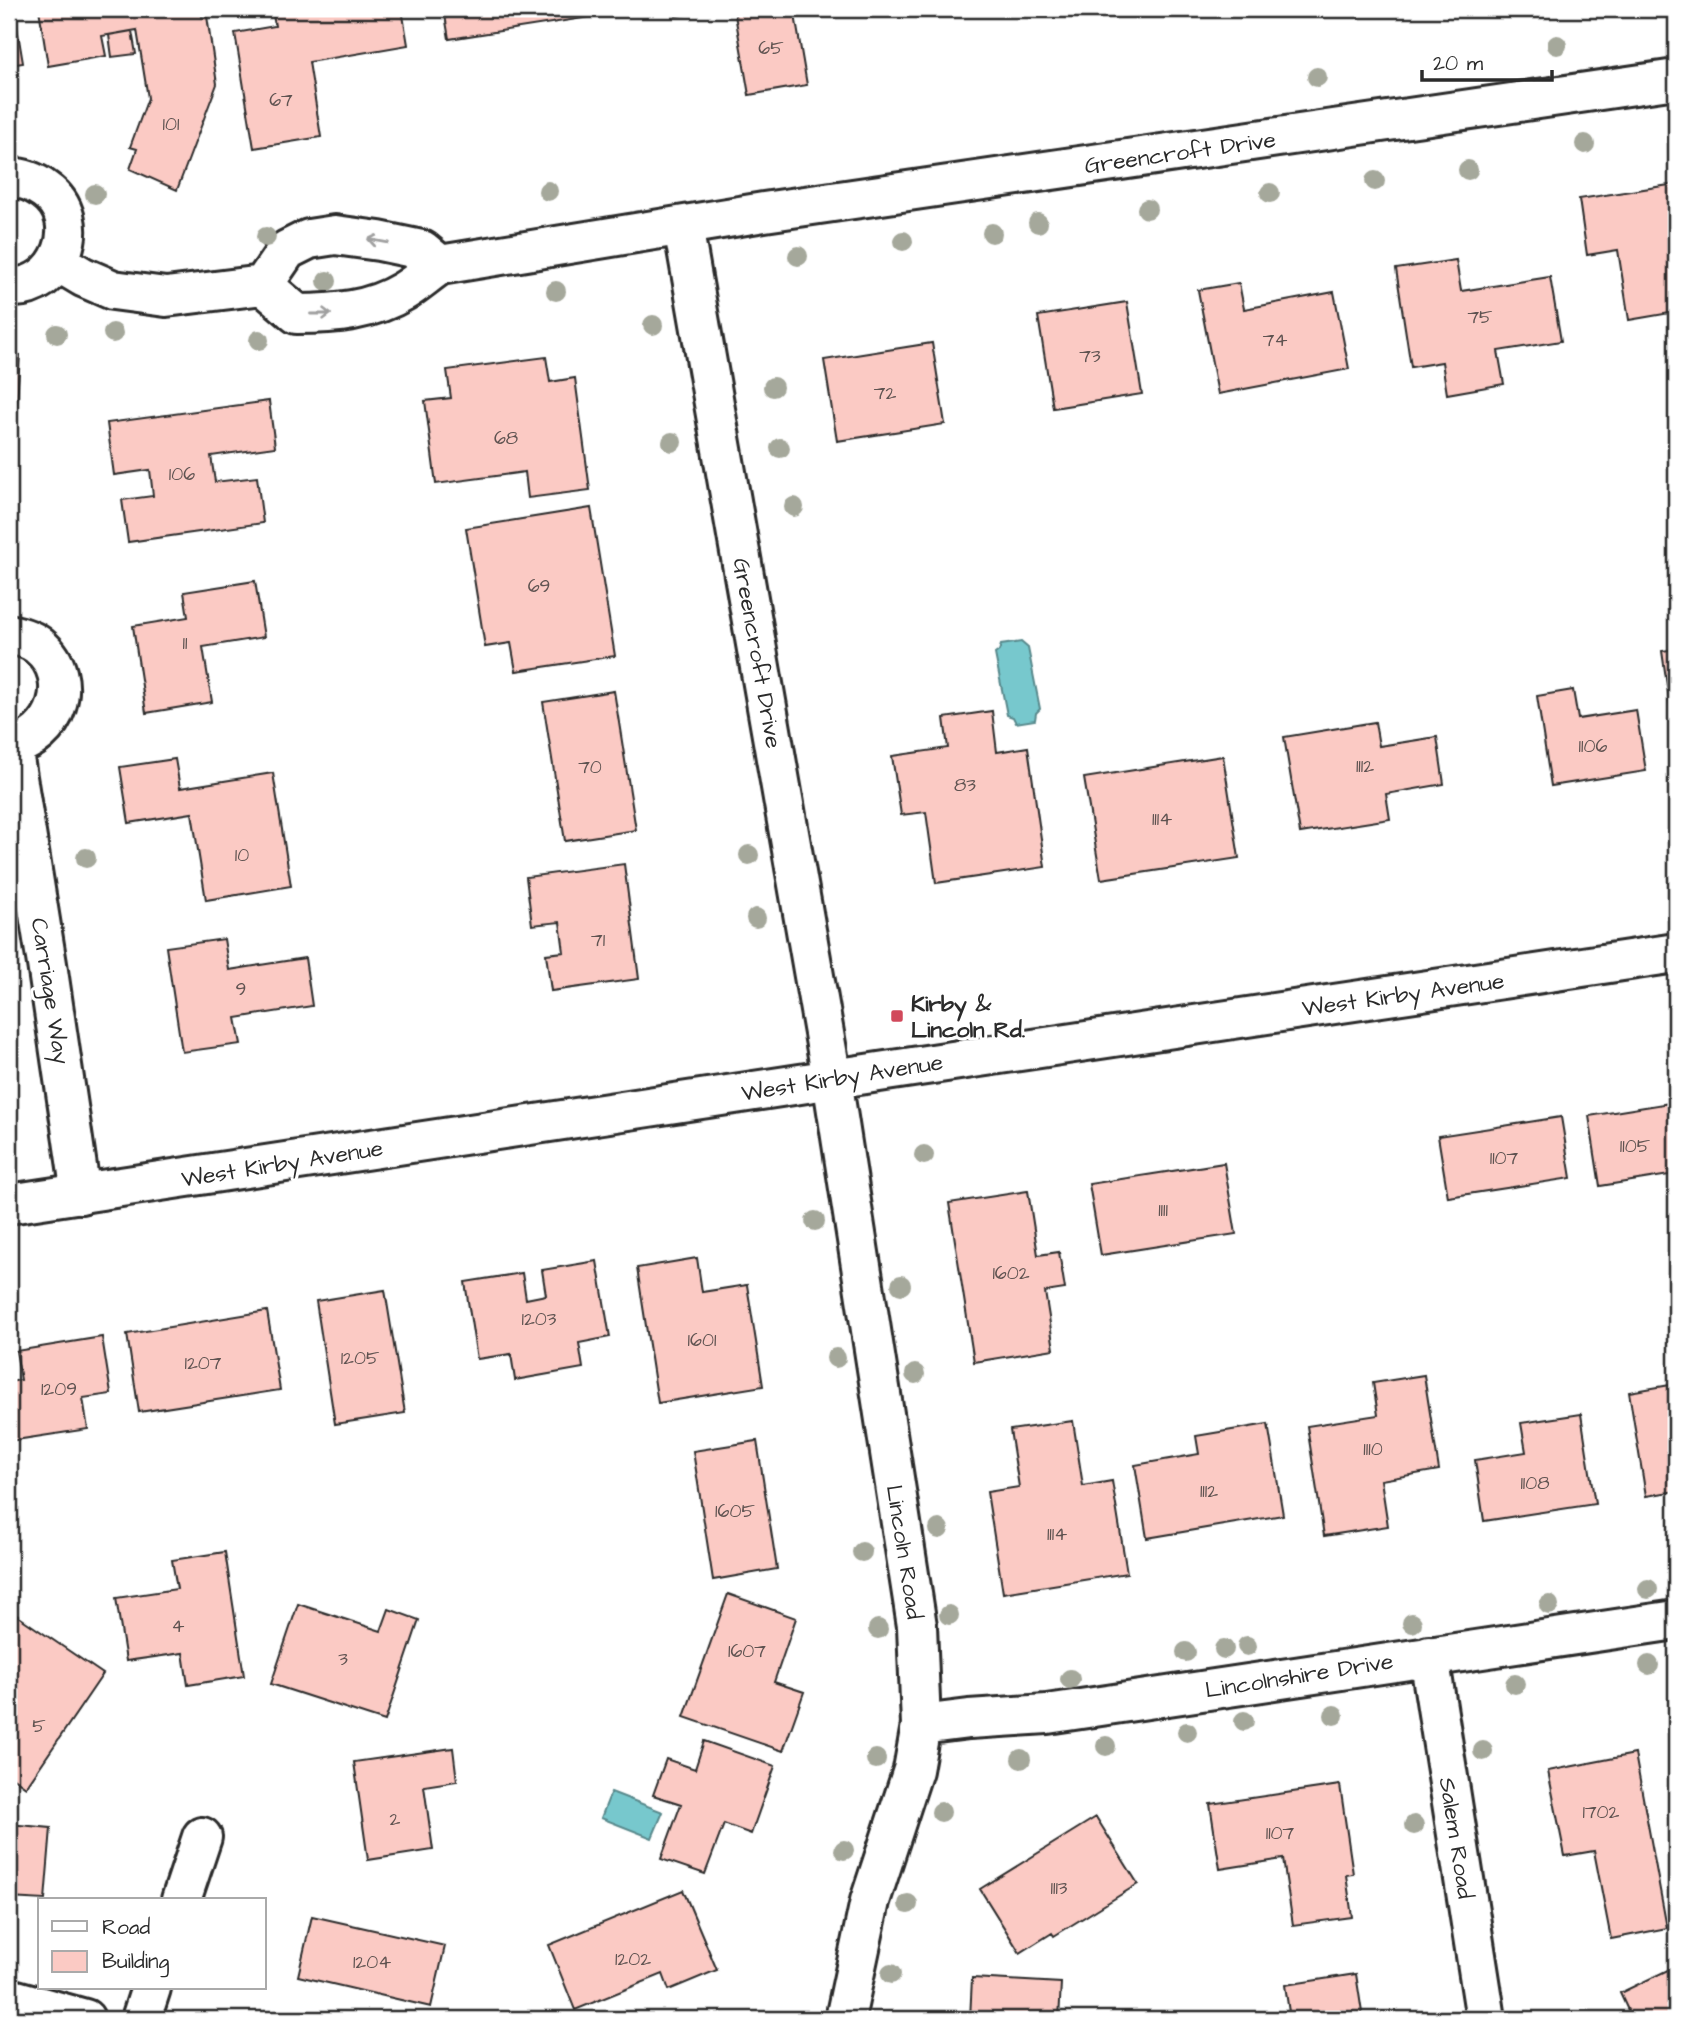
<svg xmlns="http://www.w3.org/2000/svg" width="1685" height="2028" viewBox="0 0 1685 2028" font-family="'Architects Daughter',sans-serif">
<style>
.water{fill:#77c8cd;stroke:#59898c;stroke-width:2}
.building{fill:#fbcac4;stroke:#2b2b2b;stroke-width:2}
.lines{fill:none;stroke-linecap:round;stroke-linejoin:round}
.minor-casing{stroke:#2b2b2b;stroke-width:44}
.secondary-casing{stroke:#2b2b2b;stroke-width:44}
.minor{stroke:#fff;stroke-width:38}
.secondary{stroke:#fff;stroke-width:38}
.tree{fill:#a5a89b}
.oneway{stroke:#a0a0a0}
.poi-dot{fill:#d1495b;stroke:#fff;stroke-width:2.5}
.labels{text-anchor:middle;stroke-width:6;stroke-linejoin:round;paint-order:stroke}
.number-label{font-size:19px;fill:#5f5351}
.street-label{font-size:23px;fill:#2b2b2b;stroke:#fff}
.poi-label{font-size:23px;font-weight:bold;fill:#2b2b2b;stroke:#fff;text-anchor:start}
</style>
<rect width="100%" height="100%" fill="#fff"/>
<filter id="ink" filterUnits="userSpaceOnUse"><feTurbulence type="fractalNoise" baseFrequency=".0143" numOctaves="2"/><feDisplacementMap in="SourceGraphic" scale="14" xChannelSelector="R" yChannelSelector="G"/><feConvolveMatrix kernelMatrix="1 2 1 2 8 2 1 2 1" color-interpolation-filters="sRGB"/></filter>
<g filter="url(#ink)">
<path class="water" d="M1021,642L1028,648L1040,709L1036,713L1035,720L1016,723L1013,717L1007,715L995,654L999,651L1001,645Z
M611,1792L663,1812L652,1838L601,1818Z"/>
<path class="building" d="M9,9H14L23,63L9,65Z
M39,9H201L202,17L207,16L217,84L177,190L130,169L137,149L130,147L148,98L137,30L102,36L106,56L48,66Z
M272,9H402L408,45L309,62L321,137L254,148L235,33L275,26Z
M444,9H602L603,15L449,39Z
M675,9H716L676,16Z
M734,9H794L807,85L749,95Z
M853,9H889L854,15Z
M132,31L136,54L112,57L109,35Z
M1676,184V312L1629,320L1618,250L1587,255L1579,199Z
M1456,260L1461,291L1550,277L1561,341L1498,351L1504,384L1447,394L1442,362L1411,367L1396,269Z
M1239,283L1244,309L1334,292L1349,369L1218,394L1198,290Z
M1127,302L1142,394L1053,408L1038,316Z
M932,343L945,424L837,441L824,360Z
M9,354L20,355L15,434L9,433Z
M546,357L550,382L575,378L590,490L528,498L525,472L436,484L425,401L451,398L447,370Z
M269,401L275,447L211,456L215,482L257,477L263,523L128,542L122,500L153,496L150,470L114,475L107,423Z
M591,508L615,656L516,671L511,643L485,647L466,528Z
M255,581L264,637L203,647L212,702L146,713L133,626L188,617L184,592Z
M1676,649V747L1662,651Z
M1573,690L1578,719L1636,710L1646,771L1551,786L1537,696Z
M614,691L636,830L565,841L543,702Z
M992,711L997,752L1028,747L1045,867L936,883L926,812L901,815L892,756L948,748L944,718Z
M1375,722L1379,746L1437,737L1444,784L1386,794L1390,819L1300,833L1284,737Z
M1223,756L1239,858L1101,879L1084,778Z
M175,759L180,788L273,773L291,886L206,900L192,813L129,823L120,767Z
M624,864L639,979L551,991L546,954L564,952L560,922L532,925L526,877Z
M224,939L229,970L305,958L312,1006L236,1018L241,1044L182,1052L166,947Z
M1676,1102V1174L1600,1186L1589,1116Z
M1561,1117L1571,1178L1448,1197L1438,1136Z
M1224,1163L1236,1234L1101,1255L1089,1184Z
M1028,1191L1038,1255L1059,1252L1065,1289L1045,1292L1054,1349L974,1362L949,1203Z
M697,1258L702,1292L747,1285L763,1386L658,1403L637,1268Z
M597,1261L610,1337L579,1343L583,1368L515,1380L511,1354L477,1359L465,1282L522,1273L526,1299L546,1295L542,1270Z
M385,1290L405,1413L335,1424L316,1301Z
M267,1311L280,1390L139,1412L127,1334Z
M102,1337L111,1394L83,1398L88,1429L9,1441V1382L21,1380L16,1351Z
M1424,1375L1439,1470L1381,1480L1388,1526L1324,1536L1307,1426L1378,1415L1373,1383Z
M1676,1384V1491L1646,1496L1629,1392Z
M1581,1414L1595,1504L1484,1521L1475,1460L1526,1452L1521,1423Z
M1073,1421L1083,1486L1112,1481L1127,1573L1003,1593L987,1492L1019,1487L1010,1430Z
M1268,1424L1283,1515L1147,1538L1135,1465L1199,1454L1196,1436Z
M757,1441L777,1569L713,1580L693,1451Z
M225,1552L244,1676L188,1685L183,1653L126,1661L116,1598L177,1589L172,1560Z
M728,1594L796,1618L774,1682L804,1692L783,1751L684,1717Z
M298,1604L381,1631L389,1609L419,1620L385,1721L271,1684Z
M9,1610L103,1674L26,1787L9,1775Z
M704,1741L775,1766L751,1834L724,1824L705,1874L661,1859L681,1804L653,1795L666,1759L695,1769Z
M453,1748L457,1781L424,1786L433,1850L368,1860L354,1762Z
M1635,1754L1667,1928L1611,1939L1594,1851L1565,1856L1548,1771Z
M1340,1785L1353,1874L1346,1875L1352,1917L1293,1925L1283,1859L1220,1869L1210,1804Z
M1096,1817L1138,1884L1054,1936L1052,1933L1020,1953L980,1889Z
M9,1824L51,1828L45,1900L9,1898Z
M683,1890L717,1970L669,1990L663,1974L575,2010L549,1945Z
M312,1916L445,1946L431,2007L298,1976Z
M1676,1966V2019H1632L1620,1993Z
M1356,1974L1363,2019H1290L1285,1985Z
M972,1978L1061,1983L1059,2019H970Z"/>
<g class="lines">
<g class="minor-casing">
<path id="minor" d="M9,178C22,177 34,182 45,190C88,220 60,291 9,287
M683,226L832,1079L917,1626L921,1725L913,1770L870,1901L845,2019
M58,262L83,277L113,290L166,297L263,285L297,314C335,314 371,311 404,291C417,283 428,273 440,265L764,212L1676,79
M263,285L287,250L309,239L335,235L379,241L422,250L440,265
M9,634C19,636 31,639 39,646C78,678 56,740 9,746
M12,746L47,964L81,1194
M1429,1656L1486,2019
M921,1725L969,1719L1047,1714L1676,1620
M181,1900L202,1837
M9,1998L85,2019
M141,2019L151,1988"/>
</g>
<g class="secondary-casing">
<path id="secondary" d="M9,1204L879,1072L1676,953"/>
</g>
<use href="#minor" class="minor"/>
<use href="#secondary" class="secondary"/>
</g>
<g class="tree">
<circle cx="1557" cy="45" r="10"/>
<circle cx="1317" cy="77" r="10"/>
<circle cx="1585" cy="144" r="10"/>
<circle cx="1468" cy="170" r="10"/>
<circle cx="1375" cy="181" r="10"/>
<circle cx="548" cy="191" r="10"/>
<circle cx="1270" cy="193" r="10"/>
<circle cx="95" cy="194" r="10"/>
<circle cx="1147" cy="209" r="10"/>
<circle cx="1038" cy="223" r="10"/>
<circle cx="992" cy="233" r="10"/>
<circle cx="266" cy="237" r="10"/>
<circle cx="903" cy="241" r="10"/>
<circle cx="798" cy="256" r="10"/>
<circle cx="327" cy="281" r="10"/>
<circle cx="556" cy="291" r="10"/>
<circle cx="653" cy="325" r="10"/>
<circle cx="113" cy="333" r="10"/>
<circle cx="57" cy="334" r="10"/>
<circle cx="259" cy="340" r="10"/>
<circle cx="773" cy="387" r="10"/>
<circle cx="672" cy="442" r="10"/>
<circle cx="780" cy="448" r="10"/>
<circle cx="794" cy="507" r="10"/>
<circle cx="749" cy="855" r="10"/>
<circle cx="86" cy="858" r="10"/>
<circle cx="756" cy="918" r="10"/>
<circle cx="924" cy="1155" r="10"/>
<circle cx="815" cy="1221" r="10"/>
<circle cx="901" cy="1285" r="10"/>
<circle cx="836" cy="1358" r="10"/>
<circle cx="915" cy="1374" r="10"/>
<circle cx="939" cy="1529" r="10"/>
<circle cx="862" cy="1552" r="10"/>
<circle cx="1648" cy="1589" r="10"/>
<circle cx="1549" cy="1605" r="10"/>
<circle cx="949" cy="1615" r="10"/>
<circle cx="1412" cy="1623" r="10"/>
<circle cx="878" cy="1629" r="10"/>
<circle cx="1247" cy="1646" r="10"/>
<circle cx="1224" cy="1649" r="10"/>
<circle cx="1186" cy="1652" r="10"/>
<circle cx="1649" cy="1665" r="10"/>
<circle cx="1070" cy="1679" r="10"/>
<circle cx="1515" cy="1684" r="10"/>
<circle cx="1334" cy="1715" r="10"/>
<circle cx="1244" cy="1721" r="10"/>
<circle cx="1187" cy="1732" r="10"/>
<circle cx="1106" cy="1746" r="10"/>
<circle cx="1483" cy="1751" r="10"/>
<circle cx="876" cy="1759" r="10"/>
<circle cx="1021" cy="1759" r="10"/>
<circle cx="941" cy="1812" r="10"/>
<circle cx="1414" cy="1825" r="10"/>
<circle cx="844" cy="1850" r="10"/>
<circle cx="908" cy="1904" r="10"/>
<circle cx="891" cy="1974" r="10"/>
</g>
<defs><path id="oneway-shaft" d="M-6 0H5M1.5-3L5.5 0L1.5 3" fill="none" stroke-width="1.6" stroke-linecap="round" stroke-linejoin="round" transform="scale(1.75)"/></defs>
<g class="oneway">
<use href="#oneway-shaft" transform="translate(378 241) rotate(-170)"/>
<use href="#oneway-shaft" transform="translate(321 314)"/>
</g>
</g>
<rect class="poi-dot" x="890" y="1009" width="14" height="14" rx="3.5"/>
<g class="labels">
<g class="number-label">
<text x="771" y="54">65</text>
<text x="281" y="106">67</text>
<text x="171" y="130">101</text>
<text x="1480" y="323">75</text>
<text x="1275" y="346">74</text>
<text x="1090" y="362">73</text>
<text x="885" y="399">72</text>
<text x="506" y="444">68</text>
<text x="182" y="480">106</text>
<text x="539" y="592">69</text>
<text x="185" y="649">11</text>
<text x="1593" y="752">1106</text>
<text x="1365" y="772">1112</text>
<text x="590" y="773">70</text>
<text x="965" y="791">83</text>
<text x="1162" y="825">1114</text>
<text x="242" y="861">10</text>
<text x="598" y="946">71</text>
<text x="241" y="995">9</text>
<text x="1635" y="1152">1105</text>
<text x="1504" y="1164">1107</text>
<text x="1163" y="1216">1111</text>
<text x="1011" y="1279">1602</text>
<text x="539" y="1325">1203</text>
<text x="702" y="1346">1601</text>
<text x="360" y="1364">1205</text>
<text x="203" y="1369">1207</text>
<text x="59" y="1395">1209</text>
<text x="1373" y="1455">1110</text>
<text x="1535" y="1489">1108</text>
<text x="1209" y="1497">1112</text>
<text x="735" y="1517">1605</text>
<text x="1057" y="1540">1114</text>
<text x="178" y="1632">4</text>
<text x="747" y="1657">1607</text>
<text x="343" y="1665">3</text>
<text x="39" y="1732">5</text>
<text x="1601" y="1818">1702</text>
<text x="395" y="1825">2</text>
<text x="1280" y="1839">1107</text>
<text x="1059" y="1894">1113</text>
<text x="633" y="1965">1202</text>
<text x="372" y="1968">1204</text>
</g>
<g class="street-label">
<text transform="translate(1180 152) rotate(-8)" y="8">Greencroft Drive</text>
<text transform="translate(758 653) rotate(80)" y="8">Greencroft Drive</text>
<text transform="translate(51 991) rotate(81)" y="8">Carriage Way</text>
<text transform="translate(1403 994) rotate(-8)" y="8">West Kirby Avenue</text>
<text transform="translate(842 1077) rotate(-9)" y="8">West Kirby Avenue</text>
<text transform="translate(282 1163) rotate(-9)" y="8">West Kirby Avenue</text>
<text transform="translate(905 1552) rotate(81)" y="8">Lincoln Road</text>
<text transform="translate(1299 1675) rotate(-9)" y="8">Lincolnshire Drive</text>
<text transform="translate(1457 1838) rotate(81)" y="8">Salem Road</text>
</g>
<g class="poi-label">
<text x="911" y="1011">Kirby &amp;<tspan x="911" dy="26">Lincoln Rd.</tspan></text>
</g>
</g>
<rect width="1685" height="2028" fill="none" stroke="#fff" stroke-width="35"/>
<rect x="18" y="18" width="1650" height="1993" fill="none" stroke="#2b2b2b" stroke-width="2.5" filter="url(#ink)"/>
<rect x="38" y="1898" width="228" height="91" fill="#ffffff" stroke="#aaaaaa" stroke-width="2"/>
<rect x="52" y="1921" width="35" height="10" fill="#ffffff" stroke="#aaaaaa" stroke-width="2"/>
<text x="102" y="1934" font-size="21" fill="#2b2b2b">Road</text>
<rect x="52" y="1951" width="35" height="21" fill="#fbcac4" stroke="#aaaaaa" stroke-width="2"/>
<text x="102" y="1968" font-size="21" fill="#2b2b2b">Building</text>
<path d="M1422 70v10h130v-10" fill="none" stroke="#2b2b2b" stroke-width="3.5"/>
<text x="1433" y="70" font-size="21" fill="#2b2b2b" stroke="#ffffff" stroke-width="5" paint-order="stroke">20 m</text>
</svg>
